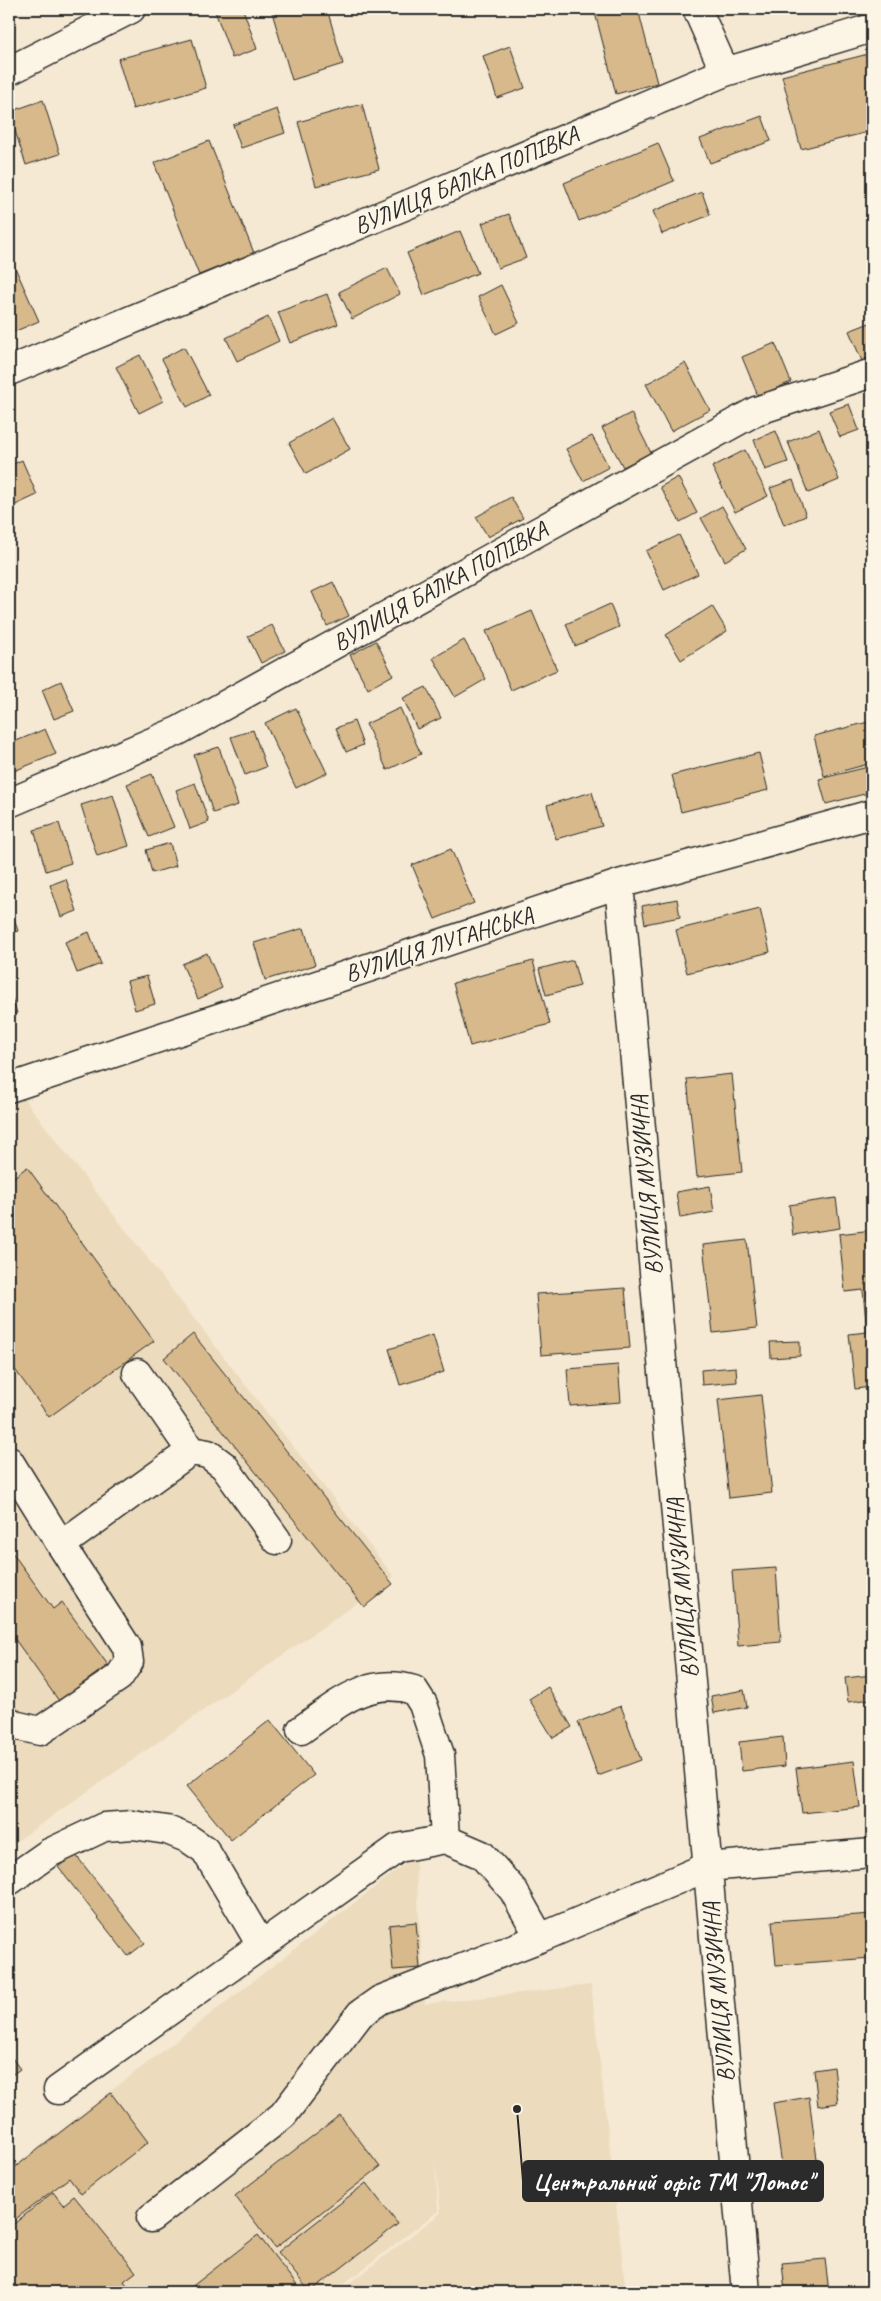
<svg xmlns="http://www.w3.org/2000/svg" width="881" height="2301" viewBox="0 0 881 2301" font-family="Caveat,sans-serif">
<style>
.built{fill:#ecdbbd}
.building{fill:#d7b98b;stroke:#2b2b2b}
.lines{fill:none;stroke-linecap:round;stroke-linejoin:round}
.minor-casing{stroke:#2b2b2b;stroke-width:31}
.minor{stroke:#fcf5e5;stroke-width:28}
.labels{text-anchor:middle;stroke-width:4;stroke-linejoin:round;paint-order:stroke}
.street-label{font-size:24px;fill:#2b2b2b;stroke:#fcf5e5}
.leader{fill:none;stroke:#2b2b2b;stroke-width:2}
.callout-dot{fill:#2b2b2b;stroke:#fcf5e5;stroke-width:2}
.callout{fill:#2b2b2b;stroke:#2b2b2b;stroke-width:2}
.callout-label{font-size:25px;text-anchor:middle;font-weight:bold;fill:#fff}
</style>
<rect width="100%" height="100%" fill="#f5e9d3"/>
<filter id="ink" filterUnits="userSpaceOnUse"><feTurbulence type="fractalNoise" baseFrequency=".02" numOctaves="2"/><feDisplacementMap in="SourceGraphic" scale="10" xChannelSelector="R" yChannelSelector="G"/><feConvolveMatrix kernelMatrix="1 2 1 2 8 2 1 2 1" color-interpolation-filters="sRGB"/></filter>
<g filter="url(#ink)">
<path class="built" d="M21,1095L394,1577L11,1845L9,1842V1104Z
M415,1856L425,2004L591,1985L626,2292H338L441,2213L435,2160L438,2211L333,2292H9V2170Z"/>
<path class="building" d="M220,9H243L257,49L232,58L215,11Z
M271,9H327L343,64L292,80Z
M594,9H638L657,83L616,94Z
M192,39L206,88L133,109L118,59Z
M510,46L525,88L497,98L483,56Z
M872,53V131L801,149L782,76Z
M43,100L60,154L26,165L9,112Z
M362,104L379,169L316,186L298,122Z
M277,109L285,133L241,148L233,125Z
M762,116L771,141L710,163L700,139Z
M209,141L254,253L199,275L154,163Z
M658,143L674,181L579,221L564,183Z
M702,192L710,215L662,234L653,211Z
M509,214L526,258L498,268L482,223Z
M460,231L478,273L424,295L407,253Z
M13,263L39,321L9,334V265Z
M387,268L400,294L352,319L339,292Z
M501,285L519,323L496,334L478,297Z
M327,294L338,324L290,343L278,312Z
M268,317L279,341L237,361L226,338Z
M872,322V356L862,361L849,331Z
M775,343L791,382L758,396L742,357Z
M184,347L209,395L187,407L162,359Z
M140,355L163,401L139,413L116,367Z
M685,363L710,410L671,431L646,384Z
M849,404L859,430L840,437L829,411Z
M631,413L651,453L623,467L602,428Z
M332,418L350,449L306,474L289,443Z
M819,429L839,480L808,493L788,442Z
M776,431L788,462L765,470L754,440Z
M592,436L609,467L583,481L566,449Z
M745,450L768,496L735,512L712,467Z
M22,460L37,495L9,508V466Z
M678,477L697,513L680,522L660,487Z
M793,480L806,516L784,525L770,488Z
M511,497L523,518L488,537L476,517Z
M722,506L746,549L725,561L701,518Z
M679,535L698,574L664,590L646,551Z
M333,582L349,616L327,626L312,592Z
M610,604L619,627L575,646L566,624Z
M712,606L727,631L681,660L666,635Z
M532,611L557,670L511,690L486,631Z
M272,625L285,651L261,663L248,636Z
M464,640L486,679L455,697L433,658Z
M376,641L393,675L368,689L350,655Z
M61,681L74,711L54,719L42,690Z
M426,687L441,718L417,729L403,698Z
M296,708L327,773L296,788L265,723Z
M400,708L421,754L387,770L366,724Z
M354,721L363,745L346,752L336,728Z
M872,721V763L824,776L814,736Z
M45,729L56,754L9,773V744Z
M253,730L266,767L245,775L231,737Z
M219,747L238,805L213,813L194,755Z
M759,753L768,790L681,812L672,775Z
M872,766V792L826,804L819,779Z
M152,774L174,827L149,837L127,784Z
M195,783L209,822L190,829L176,790Z
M592,792L602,826L556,839L547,805Z
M113,795L129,846L97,856L81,805Z
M59,823L71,863L46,871L34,830Z
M170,843L176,866L152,873L146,850Z
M451,849L474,903L435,919L412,865Z
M66,879L77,911L61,917L50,885Z
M677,899L680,917L645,924L642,906Z
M9,902L18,931L9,934Z
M760,909L770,952L687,973L676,930Z
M304,928L315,965L265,980L254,943Z
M89,932L101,964L77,973L65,942Z
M207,953L222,988L198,999L182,964Z
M573,960L580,986L546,995L539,969Z
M533,961L550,1024L470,1046L453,983Z
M147,976L155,1004L135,1010L127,981Z
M9,990L17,1013L9,1016Z
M732,1074L742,1172L697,1177L687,1079Z
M27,1167L154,1341L49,1417L9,1361V1181Z
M710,1186L714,1212L680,1218L676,1192Z
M836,1198L840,1228L793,1235L789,1205Z
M872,1230V1387L855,1389L849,1334L867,1332L863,1290L845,1292L839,1234Z
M747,1240L757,1328L713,1333L703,1245Z
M625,1288L630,1348L541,1355L536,1294Z
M193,1334L393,1584L364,1607L164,1358Z
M433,1335L444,1372L400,1385L389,1349Z
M800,1341V1356L771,1358L770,1342Z
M618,1365L621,1402L570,1406L567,1369Z
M736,1367L737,1382L702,1385L701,1370Z
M761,1395L772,1493L729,1498L718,1400Z
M9,1548L53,1609L62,1602L108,1665L59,1701L9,1631Z
M776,1568L781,1642L738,1646L732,1571Z
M872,1675V1699L848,1702L845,1678Z
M548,1687L572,1727L553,1738L529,1699Z
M744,1690L747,1707L714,1713L711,1696Z
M621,1706L641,1760L598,1776L578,1722Z
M270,1720L314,1775L231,1840L187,1786Z
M783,1737L785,1766L742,1771L739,1742Z
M854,1761L860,1807L802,1813L796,1768Z
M75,1854L145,1943L128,1956L58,1867Z
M872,1914V1958L776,1965L772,1921Z
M416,1922L420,1968L393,1970L389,1925Z
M9,2054L20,2069L9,2077Z
M834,2067L838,2103L818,2106L814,2070Z
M111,2093L148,2142L81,2194L69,2178L9,2224V2172Z
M809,2097L818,2167L783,2172L773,2103Z
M340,2115L380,2167L275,2248L235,2196Z
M366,2183L398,2224L310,2292L278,2252Z
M53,2192L63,2205L74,2196L136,2272L124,2281L131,2290L128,2292H9V2228Z
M258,2235L302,2292H185Z
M825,2259L829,2292H785L782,2263Z"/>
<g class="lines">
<g class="minor-casing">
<path id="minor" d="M697,9L725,72
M9,71L131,9
M9,371L725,72L872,28
M9,803L178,731L756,411L872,373
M619,884L746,2292
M9,1088L619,884L872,814
M137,1373L191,1451
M9,1461L61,1545L191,1451L208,1454L224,1466L277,1540
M9,1721L14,1725L40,1731L119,1677L129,1662L127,1647L61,1545
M301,1730C338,1704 367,1676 414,1690L423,1704L440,1755L445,1839
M9,1881L49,1853L104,1827L133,1825L167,1830L189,1839L205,1850L261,1945
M58,2090L398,1848L445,1839L482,1855L513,1890L540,1938
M151,2218L283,2115L360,2014L380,2000L540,1938L707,1867L872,1853"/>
</g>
<use href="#minor" class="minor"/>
</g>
</g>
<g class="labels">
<g class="street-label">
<text transform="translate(466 180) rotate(-23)" y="8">ВУЛИЦЯ БАЛКА ПОПІВКА</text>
<text transform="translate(440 586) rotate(-29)" y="8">ВУЛИЦЯ БАЛКА ПОПІВКА</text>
<text transform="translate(439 944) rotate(-18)" y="8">ВУЛИЦЯ ЛУГАНСЬКА</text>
<text transform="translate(646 1185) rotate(-95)" y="8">ВУЛИЦЯ МУЗИЧНА</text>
<text transform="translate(682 1588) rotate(-95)" y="8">ВУЛИЦЯ МУЗИЧНА</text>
<text transform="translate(718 1992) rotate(-95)" y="8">ВУЛИЦЯ МУЗИЧНА</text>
</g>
</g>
<path class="leader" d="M517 2109L523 2181"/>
<circle class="callout-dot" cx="517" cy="2109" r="5"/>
<rect class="callout" x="523" y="2161" width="300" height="40" rx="5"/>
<g class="callout-label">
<text x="673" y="2190">Центральний офіс ТМ "Лотос"</text>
</g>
<rect width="881" height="2301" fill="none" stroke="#fcf5e5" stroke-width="30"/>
<rect x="15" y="15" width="851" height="2271" fill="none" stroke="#2b2b2b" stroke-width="2" filter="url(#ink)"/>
</svg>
